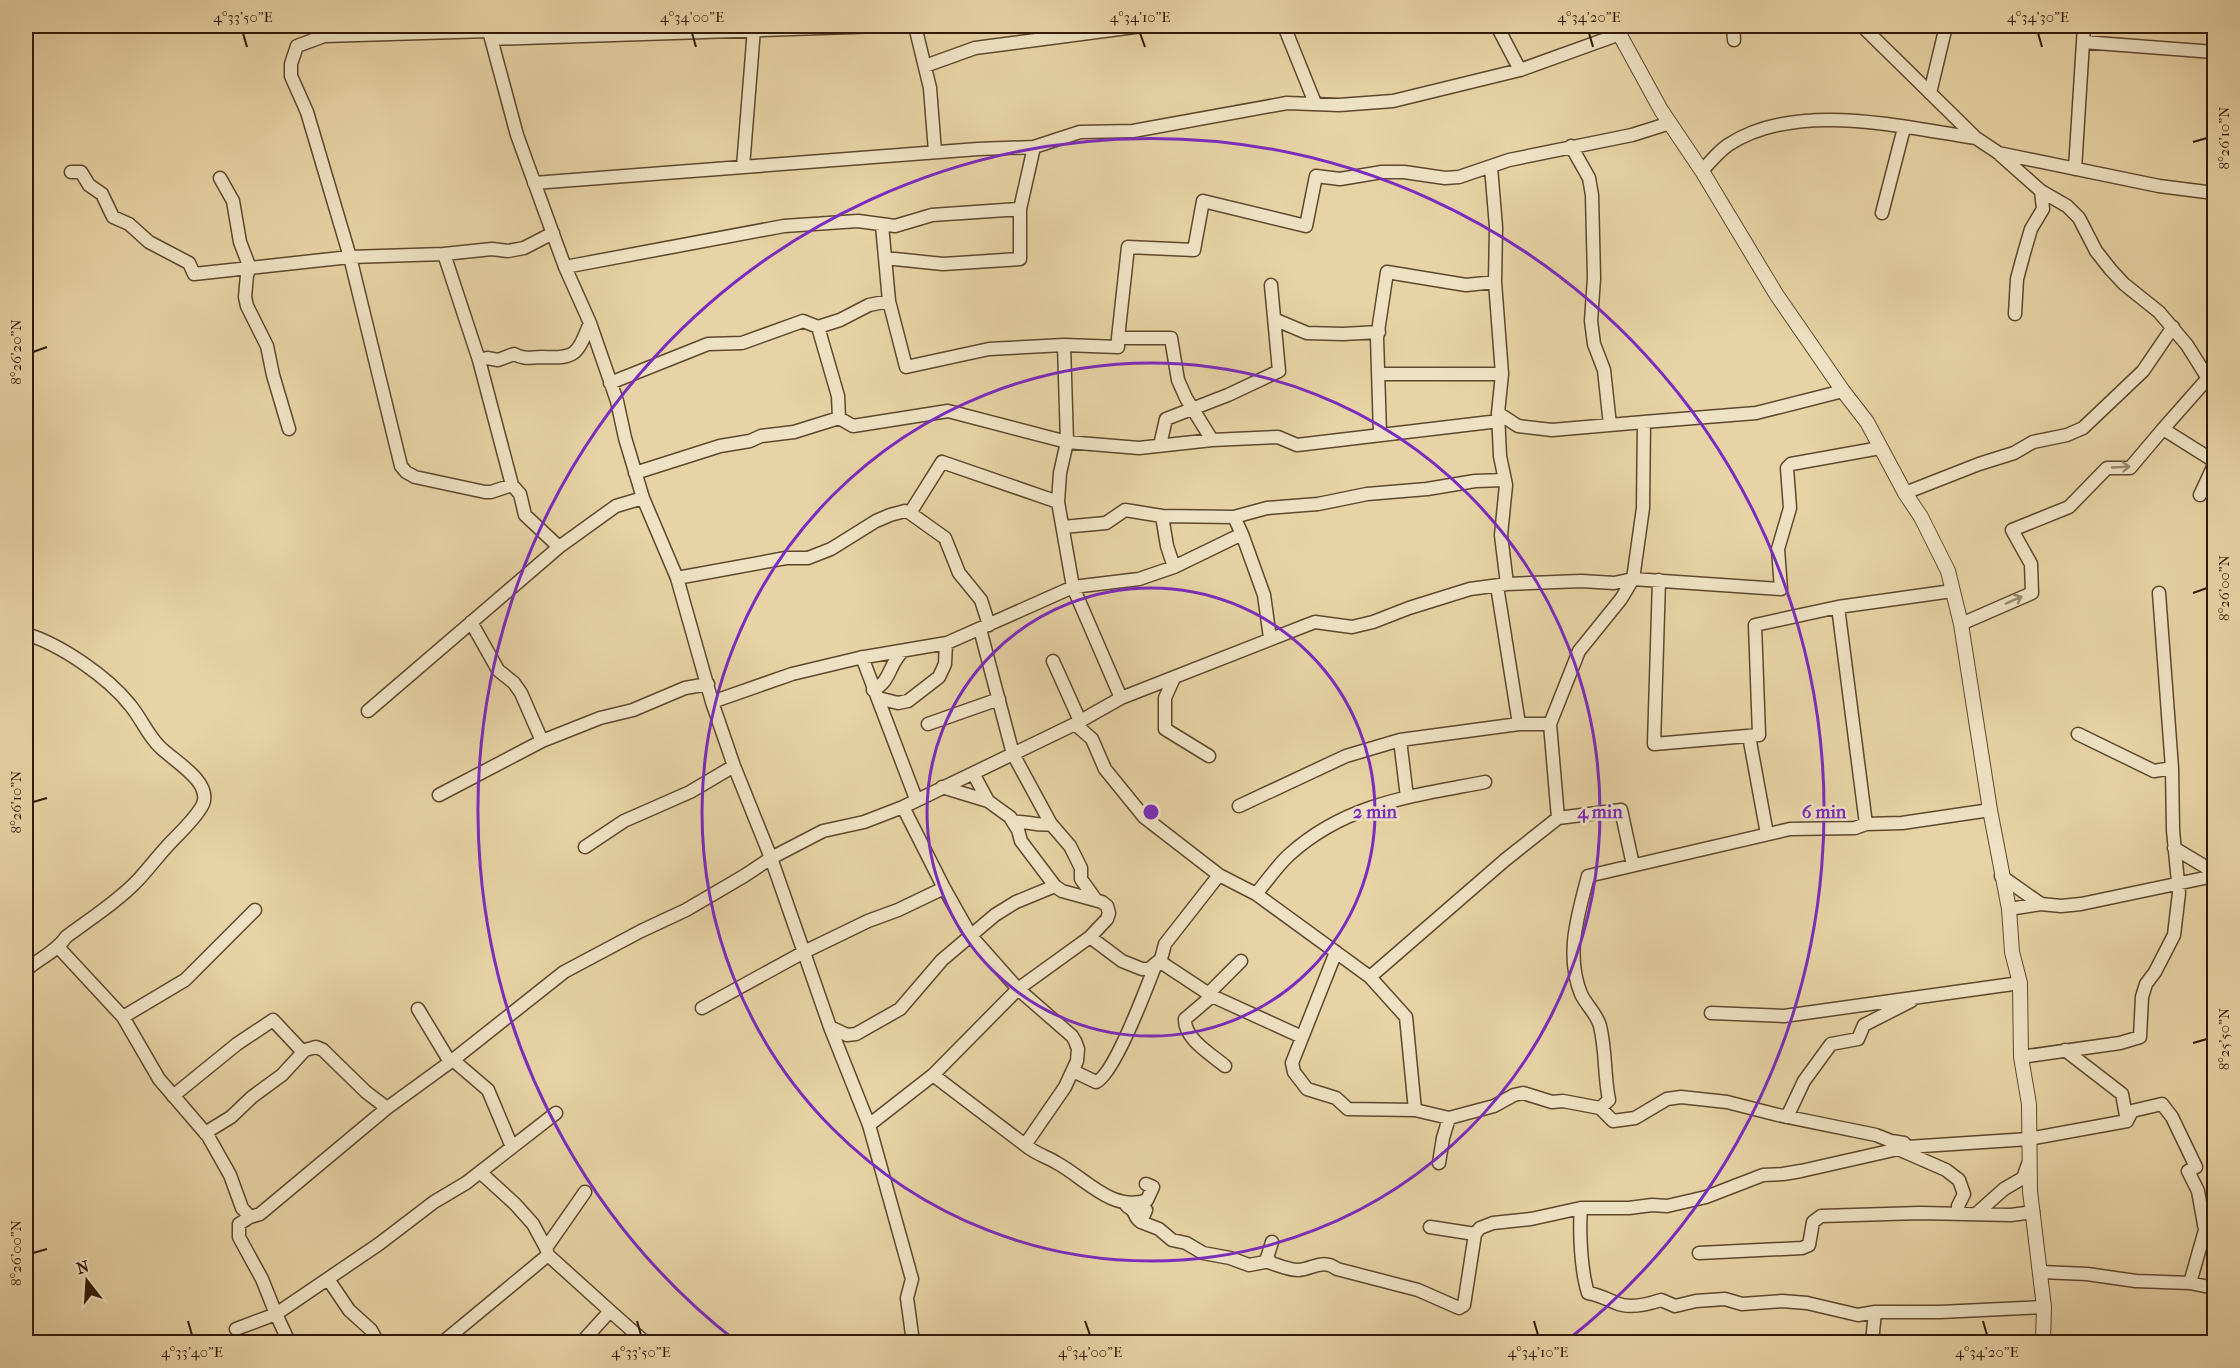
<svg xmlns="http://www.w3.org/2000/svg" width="2240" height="1368" viewBox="0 0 2240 1368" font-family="'IM FELL French Canon',serif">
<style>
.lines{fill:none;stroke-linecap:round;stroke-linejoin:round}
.minor-casing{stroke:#5e482d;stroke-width:15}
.tertiary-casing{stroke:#5e482d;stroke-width:16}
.minor{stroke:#efe2c4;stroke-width:12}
.tertiary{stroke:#efe2c4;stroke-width:14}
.oneway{stroke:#9a886e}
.ticks{fill:none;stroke:#311a05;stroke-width:2}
.ring{fill:none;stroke:#7b2cbf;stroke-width:3}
.centre{fill:#7b2cbf;stroke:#efe2c4;stroke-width:3}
.ring-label{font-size:18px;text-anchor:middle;font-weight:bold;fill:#7b2cbf;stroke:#efe2c4;stroke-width:5;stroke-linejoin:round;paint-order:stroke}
.neatline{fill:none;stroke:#311a05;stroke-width:2}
.ticks-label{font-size:15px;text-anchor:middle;fill:#311a05}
</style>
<rect width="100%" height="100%" fill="#e7d3a5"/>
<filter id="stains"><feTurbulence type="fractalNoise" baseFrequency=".00333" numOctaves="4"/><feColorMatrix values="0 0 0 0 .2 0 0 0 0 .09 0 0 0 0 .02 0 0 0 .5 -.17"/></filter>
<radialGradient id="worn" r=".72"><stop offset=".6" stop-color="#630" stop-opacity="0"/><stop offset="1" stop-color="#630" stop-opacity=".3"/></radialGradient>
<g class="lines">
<g class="minor-casing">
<path id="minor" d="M492,26L489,31L517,135L565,267L590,323L617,401L625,438L643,498L677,578L712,702L734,766L771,858L830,1027L869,1125L912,1279L907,1298L913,1342
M915,26L930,88L935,152
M1284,26L1315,103
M1497,26L1520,70
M1733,26L1734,40
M1862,26L1976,138L1997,152L2041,191L2067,206L2079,218L2096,251L2111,270L2124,284L2159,312L2187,345L2214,388
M491,39L881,26
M2083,42L2214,52
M925,66L975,48L1142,26
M1930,93L1946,26
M1571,146L1589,178L1592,195L1594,278L1591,321L1594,344L1604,370L1610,425
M1998,153L2159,186L2214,193
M743,167L754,29
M1491,167L1496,227L1495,282L1502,374L1498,413L1500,456L1506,485L1501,535L1507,584
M2075,169L2084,26
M1702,171C1710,162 1718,152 1728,145C1797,100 1900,127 1976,138
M71,172H81L89,185L102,194L113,217L129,224L149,242L189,263L194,274L350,257L401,466L406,472L415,477L485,492H491L512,485
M220,178L233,201L240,242L250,268L247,275L245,297L247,306L267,346L273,375L289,429
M534,183L978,149L1034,147L1080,132L1133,131L1287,103L1339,105L1393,101L1520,70L1620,34
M1020,209L1034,147
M1882,213L1904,128
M882,225L889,301L906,367L989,349L1064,345L1118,347V338H1171L1178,380L1186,398L1212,440
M444,254L350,257L307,112L291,76V64L297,46L324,36L489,31
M565,267L784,226L858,221L895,226L932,215L1020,209V259L943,264L885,258
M2015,314L2017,279L2024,253L2031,229L2043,209L2041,191
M1276,320L1307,333L1343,334L1379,332
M818,327L838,396L839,418
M1118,338L1128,247L1194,250L1203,201L1306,226L1316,176L1340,179L1382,172H1404L1445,178L1459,177L1509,160L1632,135L1670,123
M1064,345L1067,442L1060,473L1058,502L1073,587L1121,698
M479,360L444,254L492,249L508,251L524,248L553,233
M1378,374H1502
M2208,378L2163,429L2214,461
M610,383L708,344L742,343L803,321L818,327L840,320L869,305L889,301
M1498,413L1518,426L1552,430L1644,422
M1380,434L1377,338L1387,272L1466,285L1495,282
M1160,445L1166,419L1228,395L1279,371L1271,285
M635,473L720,446L750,441L761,436L794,432L839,418L853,426L948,411L1067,442L1139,448L1212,440L1278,437L1297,445L1499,421
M1905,493L1979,464L2014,453L2033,442L2067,435L2083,428L2143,371L2173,327
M2200,495L2214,465
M910,513L942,462L1058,502
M1063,527L1106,523L1125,510L1162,516
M1242,534L1264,595L1270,638
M559,547L525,515L520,494L512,485L479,360L487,358L498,360L514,354C525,360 530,357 542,357C577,359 577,354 590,323
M1174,567L1167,546L1162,516L1234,517L1267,508L1318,504L1367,494L1427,489L1475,481L1505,480
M677,578L786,558H808L831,549L876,521L890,515L905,511L910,513L945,538L959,573L981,600L989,625
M1659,580L1654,744L1759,735L1755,625L1838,607L1952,591
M1497,586L1519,724
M1838,607L1866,824
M471,622L498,670L514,683L521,693L542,741
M1961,624L2032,593L2031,564L2012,530L2069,507L2107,468H2130L2163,429
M980,629L1013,754L1051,824C1038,827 1025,820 1013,822
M26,634C60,644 108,677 130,705C141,718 147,734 159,746C172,760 212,781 203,804C198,815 182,831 174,839C161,852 150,867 138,880C117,902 90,919 66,937C57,951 40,958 26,970
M862,657L916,799
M1053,661L1080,721
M1174,678L1165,698V729L1209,756
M873,690C891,682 889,663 903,651
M878,698L898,703L908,701L939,677L945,664L946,643
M712,702L792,674L859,658L947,643L1073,587L1139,579L1174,567L1242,534L1234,517
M368,711L559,547L616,506L643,498
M928,724L999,699
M1075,724L1092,739L1105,769L1144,817L1219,875L1256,894L1370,977L1406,1017L1415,1110L1449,1118L1494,1106L1514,1095L1523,1093L1552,1102L1563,1101L1600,1108L1613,1121L1635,1118L1667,1099L1681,1097L1727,1102L1778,1115L1876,1135L1891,1141L1904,1143L1907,1147L2029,1139L2127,1121L2132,1111L2162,1104L2172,1117L2196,1167L2188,1171L2198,1191L2205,1230L2190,1283
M1550,724L1579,651L1621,599L1633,579L1643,508L1644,422L1756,413L1843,391
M2078,734L2154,771L2172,768
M1749,736L1767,834
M973,773L988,801
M439,795L542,741L600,718L633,710L685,688L708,684
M1239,806L1346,756L1400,740
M903,807L944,888L971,936L1018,989L1072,1036L1075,1041L1078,1049L1077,1061L1065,1087L1025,1145L933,1075
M1558,818L1621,810L1633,865
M1051,824L1070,846L1081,868V879L1096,900
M585,847L624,821L690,792L734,766
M2174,848L2214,872
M2001,876L2041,904
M1256,894C1267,881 1277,866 1289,855C1346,803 1413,796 1485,782
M2009,909L2041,904L2061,906L2081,904L2214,876
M1090,937L1122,961L1142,969H1149L1161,959L1165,944L1219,875
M59,948L123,1017L159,1079L208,1136L230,1175L242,1208L250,1217L260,1214L387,1108L453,1060L564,972L641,931L686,910L744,876L771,858L823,831L864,822L903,807L1075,724L1121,698L1307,625L1315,622L1352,627L1373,622L1409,608L1470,589L1507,584L1581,581L1614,583L1633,579L1781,589L1778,549L1790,508L1787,468L1791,464L1880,448
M1336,952L1292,1063L1294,1072L1307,1089L1336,1098L1348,1109L1415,1110
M1159,961L1212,996L1302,1037
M1370,977L1505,860L1558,818L1550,724H1519L1400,740L1407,797
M1208,994L1241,961
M1212,996L1185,1019C1184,1039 1211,1054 1225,1066
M702,1008L804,952L868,921L898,910L944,888
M418,1009L450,1062
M1711,1013L1784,1016L2020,983
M123,1017L185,980L255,910
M830,1027L847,1035L856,1034L900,1009L942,960L995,915L1016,902L1055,886
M2065,1050L2122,1094L2127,1121
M2021,1057L2120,1043L2140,1037L2142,997L2146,984L2155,972L2174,935L2179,893L2173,830L2172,768L2159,593
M453,1060L488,1090L512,1147
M1073,1071L1096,1082C1114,1075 1147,987 1155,966
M173,1096L237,1044L273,1020L303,1052
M1600,1108L1609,1100C1604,1075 1606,1050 1600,1026C1597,1014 1586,1005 1581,994C1565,954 1578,915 1588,876L1790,829L1855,828L1866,824L1902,823L1990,810
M1787,1117L1804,1081L1831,1044L1858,1039L1864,1025L1911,1001
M869,1125L933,1075L1018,989L1090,937L1107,919L1109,913L1107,906L1102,902L1062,891L1055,886L1021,841L1018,830L1010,817L988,801L942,787
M205,1133L231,1117L252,1097L282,1075L305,1050L316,1047L323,1050L366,1092L387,1108
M1025,1145C1036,1154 1045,1156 1057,1163C1085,1178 1113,1213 1147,1200L1153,1187L1146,1184
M1898,1149L1946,1170L1959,1180L1964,1194L1958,1206L1959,1213
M1439,1163L1443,1138L1449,1118
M480,1172L515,1204L533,1224L546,1248L585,1192
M1125,1203C1127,1208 1130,1207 1133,1211C1136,1215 1135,1218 1141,1222L1146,1210L1137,1203
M1581,1208C1579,1232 1581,1271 1588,1293C1599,1295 1607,1299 1616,1303C1629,1309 1649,1304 1661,1300L1675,1306L1696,1301L1725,1299L1742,1304L1782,1301L1807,1303L1858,1315L1875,1312H1940L2044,1307
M1976,1214L2004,1189L2023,1178L2028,1164
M1141,1222L1159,1229L1172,1240L1186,1243L1203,1253L1230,1258L1249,1265L1270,1261L1267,1258L1272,1242
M1430,1227L1475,1234
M1699,1253L1802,1248L1809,1245L1813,1222L1821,1216L1920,1213L2011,1215L2033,1212
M548,1255L610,1311L582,1342
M1268,1262C1278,1265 1288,1270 1298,1270C1313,1269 1323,1258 1337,1269L1418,1290L1459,1308L1464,1305L1475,1234L1480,1228L1493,1223L1531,1219L1581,1208H1629L1652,1205L1667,1206L1706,1197L1763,1175L1783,1174L1801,1171L1907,1147
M2041,1272L2087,1274L2136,1281L2190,1283L2214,1288
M328,1279L349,1310L371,1330L377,1341L380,1342
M610,1311L645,1342
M236,1329L276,1314L262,1279L239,1237V1224L250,1217
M289,1342L276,1314L379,1244L434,1202L466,1183L556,1113
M443,1342L548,1255L546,1248
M1872,1342L1875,1312"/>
</g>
<g class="tertiary-casing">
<path id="tertiary" d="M1615,26L1661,110L1702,171L1776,294L1843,391L1867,422L1905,493L1921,517L1948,571L1961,624L1990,810L2009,909L2012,952L2020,983L2021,1057L2029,1104L2030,1191L2044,1307L2043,1342"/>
</g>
<use href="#minor" class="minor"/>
<use href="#tertiary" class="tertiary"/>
</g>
<defs><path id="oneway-shaft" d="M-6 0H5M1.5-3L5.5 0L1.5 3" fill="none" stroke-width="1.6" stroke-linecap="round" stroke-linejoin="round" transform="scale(1.5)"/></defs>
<g class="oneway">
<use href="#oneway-shaft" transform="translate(2121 467) rotate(-3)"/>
<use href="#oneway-shaft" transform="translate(2014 600) rotate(-24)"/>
</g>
<path class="ticks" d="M243,33L247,47M692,33L696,47M1140,33L1145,47M1589,33L1593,47M2038,33L2042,47M2193,142L2207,138M33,352L47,347M2193,593L2207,588M33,802L47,798M2193,1043L2207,1039M33,1253L47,1249M188,1321L192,1335M637,1321L641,1335M1085,1321L1090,1335M1534,1321L1538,1335M1983,1321L1987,1335"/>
<g class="ring">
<circle cx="1151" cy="812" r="224"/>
<circle cx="1151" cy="812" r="449"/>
<path d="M737 1342A673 673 0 1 1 1565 1342"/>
</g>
<circle cx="1151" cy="812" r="9" class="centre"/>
<g class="ring-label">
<text x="1375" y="818">2 min</text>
<text x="1600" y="818">4 min</text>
<text x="1824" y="818">6 min</text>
</g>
<rect width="2240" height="1368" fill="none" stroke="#e7d3a5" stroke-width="66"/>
<g transform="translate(87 1281) rotate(343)" stroke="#efe2c4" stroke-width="4.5" paint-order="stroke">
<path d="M0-4.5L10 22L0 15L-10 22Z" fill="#311a05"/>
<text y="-9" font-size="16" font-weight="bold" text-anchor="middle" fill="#311a05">N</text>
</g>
<rect x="33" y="33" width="2174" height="1302" class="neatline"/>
<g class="ticks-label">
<text x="243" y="22">4°33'50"E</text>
<text x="692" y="22">4°34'00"E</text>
<text x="1140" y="22">4°34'10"E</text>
<text x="1589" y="22">4°34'20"E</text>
<text x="2038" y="22">4°34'30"E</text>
<text transform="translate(2224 138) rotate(-90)" y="5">8°26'10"N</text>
<text transform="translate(16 352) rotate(-90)" y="5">8°26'20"N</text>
<text transform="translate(2224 588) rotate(-90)" y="5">8°26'00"N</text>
<text transform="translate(16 802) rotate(-90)" y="5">8°26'10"N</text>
<text transform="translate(2224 1039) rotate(-90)" y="5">8°25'50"N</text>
<text transform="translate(16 1253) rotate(-90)" y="5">8°26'00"N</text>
<text x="192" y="1357">4°33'40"E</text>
<text x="641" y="1357">4°33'50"E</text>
<text x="1090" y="1357">4°34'00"E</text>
<text x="1538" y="1357">4°34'10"E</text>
<text x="1987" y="1357">4°34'20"E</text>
</g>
<rect width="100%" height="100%" filter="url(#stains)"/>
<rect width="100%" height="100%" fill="url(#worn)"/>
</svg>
